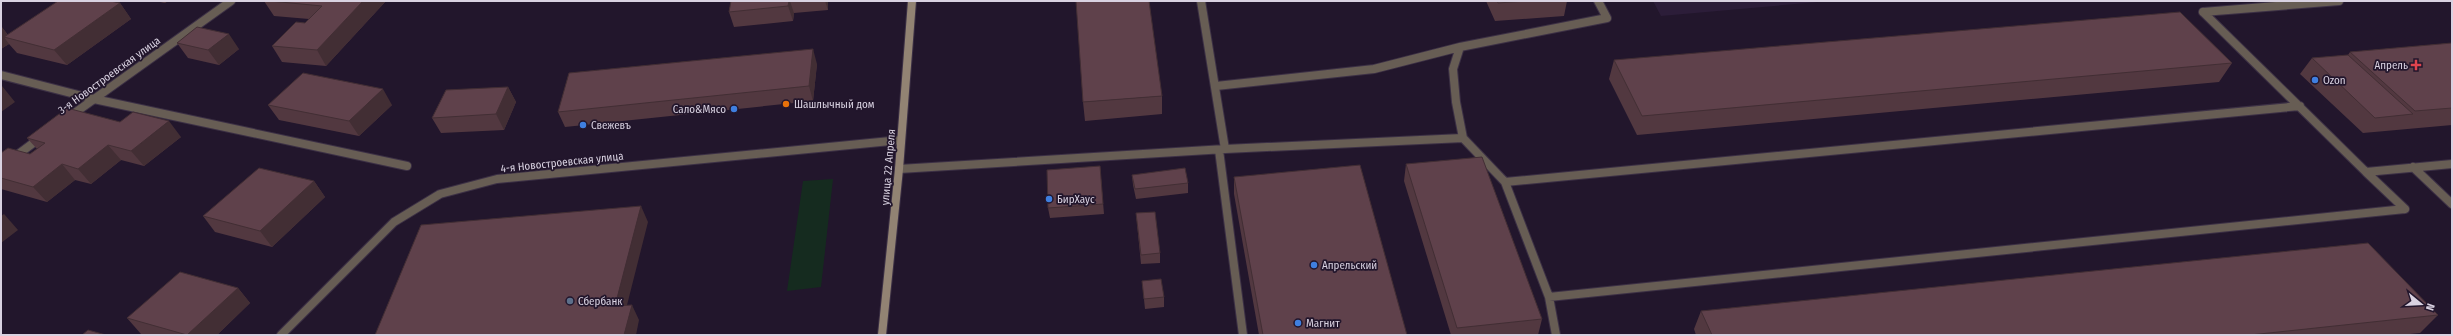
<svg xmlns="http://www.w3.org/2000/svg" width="2453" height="336" viewBox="0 0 2453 336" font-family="'Fira Sans Condensed',sans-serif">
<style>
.built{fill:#2c1d39}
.green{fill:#152b1f}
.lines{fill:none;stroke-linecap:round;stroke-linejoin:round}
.service-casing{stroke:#3c3045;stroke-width:10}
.minor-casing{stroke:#3c3045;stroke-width:10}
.secondary-casing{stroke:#3c3045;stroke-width:10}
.service{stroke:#675d54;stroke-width:8}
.minor{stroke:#675d54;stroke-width:8}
.secondary{stroke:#928373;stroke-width:8}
.wall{fill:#523840}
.shaded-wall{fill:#422e34}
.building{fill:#5f414b;stroke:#422e34}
.health-dot{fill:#e0444e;stroke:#22162c;stroke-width:1.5}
.shop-dot{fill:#3f7fe0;stroke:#22162c;stroke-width:1.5}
.food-dot{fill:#e8710a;stroke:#22162c;stroke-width:1.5}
.service-dot{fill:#5c6f8a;stroke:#22162c;stroke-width:1.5}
.labels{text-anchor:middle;stroke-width:3.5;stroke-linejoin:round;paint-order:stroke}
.poi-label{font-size:11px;fill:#d9d2e1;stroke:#22162c;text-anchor:start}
.street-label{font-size:11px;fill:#d9d2e1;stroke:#22162c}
</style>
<rect width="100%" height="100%" fill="#22162c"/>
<path class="built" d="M1653,1H1829L1661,16Z"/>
<path class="green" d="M833,179L821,287L787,291L803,181Z"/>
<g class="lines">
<g class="service-casing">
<path id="service" d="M1201,1L1225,149
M2203,12L2366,172
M2203,12L2339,1
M1,75L94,99L407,166
M1216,86L1374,69L1460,47
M1219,150L1243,335
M2413,167L2452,204
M899,169L1225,149L1463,138
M1505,182L2300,106
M2405,209L2366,172L2452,164
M1549,297L2405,209
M1556,335L1549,297L1505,182L1463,138L1456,102L1453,69L1460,47L1607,18L1598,1"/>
</g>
<g class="minor-casing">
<path id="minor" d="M69,117L231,1
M1,167L40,138
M281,335L394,222L440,194L497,179L901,140"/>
</g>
<g class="secondary-casing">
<path id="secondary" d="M882,335L899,169L912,1"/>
</g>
<use href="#service" class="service"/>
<use href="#minor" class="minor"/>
<use href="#secondary" class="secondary"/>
</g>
<path class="wall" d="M155,1H168L165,3Z
M264,1H386L326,66L282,62L272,46L305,23L309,19L274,16Z
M731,1H828V10L794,13L793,21L734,27L729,12Z
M1486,1H1567L1564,16L1495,21Z
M120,3L131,19L67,65L17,53L9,44L1,49V26L8,35Z
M177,43L239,49L219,65L188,58Z
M2452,43V125L2363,133L2300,74L2312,58L2348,55L2350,52Z
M1614,60L2232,63L2219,82L1637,135L1609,79Z
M817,64L813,101L565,127L558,112Z
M508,87L516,102L504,130L441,133L432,118Z
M1162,96V114L1085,121L1083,102Z
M268,105H392L359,136L279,120Z
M181,137L144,166L121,160L91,184L75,180L47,202L1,189V153L30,154L37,149L27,138Z
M1406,164L1542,319L1538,335H1451L1404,181Z
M1100,166L1104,214L1050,218L1048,208Z
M1132,175L1188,183V193L1136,199L1133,185Z
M1234,177L1407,335H1259L1234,194Z
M314,181L325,197L272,247L215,232L203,216Z
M1136,213L1160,253V263L1141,264Z
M1142,281L1164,297V307L1145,309Z
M238,288L250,303L217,335H147L141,334L127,318Z
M1701,311L2438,315L2420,333L2400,335H1696L1694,329Z"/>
<path class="shaded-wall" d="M163,1H168L165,3Z
M363,1H386L326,66L317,50Z
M789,1H790L794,13L793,21L788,6Z
M825,1H828V10Z
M120,3L131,19L67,65L54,50Z
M1,26L11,39L4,37L9,44L1,49Z
M229,34L239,49L219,65L208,50Z
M813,49L817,64L813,101L809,86Z
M2,86L15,102L1,112V87Z
M508,87L516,102L504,130L496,114Z
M383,89L392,105L359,136L349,121Z
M169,121L181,137L144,166L131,151Z
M108,145L121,160L91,184L78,169Z
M62,164L75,180L47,202L33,187Z
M314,181L325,197L272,247L260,231Z
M641,206L648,222L623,321L615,306Z
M4,214L18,230L1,243V216Z
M238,288L250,303L217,335H187Z
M632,305L639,320L636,335H624Z"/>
<path class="building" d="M58,1H110L120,3L54,50L4,37Z
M270,1H363L317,50L272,46L296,22L305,23L322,6Z
M731,1H789L788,6L729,12Z
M1076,1H1149L1162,96L1083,102Z
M1497,1H1526L1498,3Z
M2180,12L2232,63L1642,116L1614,60Z
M197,27L229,34L208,50L177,43Z
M2452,43V108L2415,111L2350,52Z
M813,49L809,86L558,112L569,73Z
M2348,55L2413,114L2375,118L2312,58Z
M303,73L383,89L349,121L268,105Z
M508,87L496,114L432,118L446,90Z
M67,108L120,122L133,112L169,121L131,151L108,145L78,169L62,164L33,187L1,178V153L8,148L30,154L45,143L27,138Z
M1482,157L1542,319L1457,328L1406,164Z
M1360,165L1407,335H1263L1234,177Z
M1100,166L1103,204L1048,208L1047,170Z
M259,168L314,181L260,231L203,216Z
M1185,168L1188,183L1135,189L1132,175Z
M641,206L615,306L632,305L624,335H375L421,225Z
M1155,212L1160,253L1141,255L1136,213Z
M2368,243L2438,315L2250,335H1712L1701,311Z
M180,272L238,288L187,335L127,318Z
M1161,279L1164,297L1144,299L1142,281Z
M88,330L106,335H82Z"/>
<path class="health-dot" d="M2414 59h4v4h4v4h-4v4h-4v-4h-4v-4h4z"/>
<g class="shop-dot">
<circle cx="2315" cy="80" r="4"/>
<circle cx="734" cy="109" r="4"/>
<circle cx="583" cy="125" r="4"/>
<circle cx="1049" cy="199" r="4"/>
<circle cx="1314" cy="265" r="4"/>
<circle cx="1298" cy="323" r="4"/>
</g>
<circle class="food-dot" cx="786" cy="104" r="4"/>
<circle class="service-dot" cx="570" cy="301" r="4"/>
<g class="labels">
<g class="poi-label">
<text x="2408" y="69" text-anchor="end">Апрель</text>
<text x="2323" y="84">Ozon</text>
<text x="794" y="108">Шашлычный дом</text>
<text x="726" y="113" text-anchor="end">Сало&amp;Мясо</text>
<text x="591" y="129">Свежевъ</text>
<text x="1057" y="203">БирХаус</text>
<text x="1322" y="269">Апрельский</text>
<text x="578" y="305">Сбербанк</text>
<text x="1306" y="327">Магнит</text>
</g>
<g class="street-label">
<text transform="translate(109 75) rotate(-36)" y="4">3-я Новостроевская улица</text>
<text transform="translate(562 162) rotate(-6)" y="4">4-я Новостроевская улица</text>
<text transform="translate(888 167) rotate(-85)" y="4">улица 22 Апреля</text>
</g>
</g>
<rect width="2453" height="336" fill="none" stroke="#d9d2e1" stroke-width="4"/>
<g transform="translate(2421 304) rotate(108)" stroke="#22162c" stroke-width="3" paint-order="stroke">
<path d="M0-3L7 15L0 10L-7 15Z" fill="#d9d2e1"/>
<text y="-6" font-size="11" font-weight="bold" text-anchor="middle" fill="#d9d2e1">N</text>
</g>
</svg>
